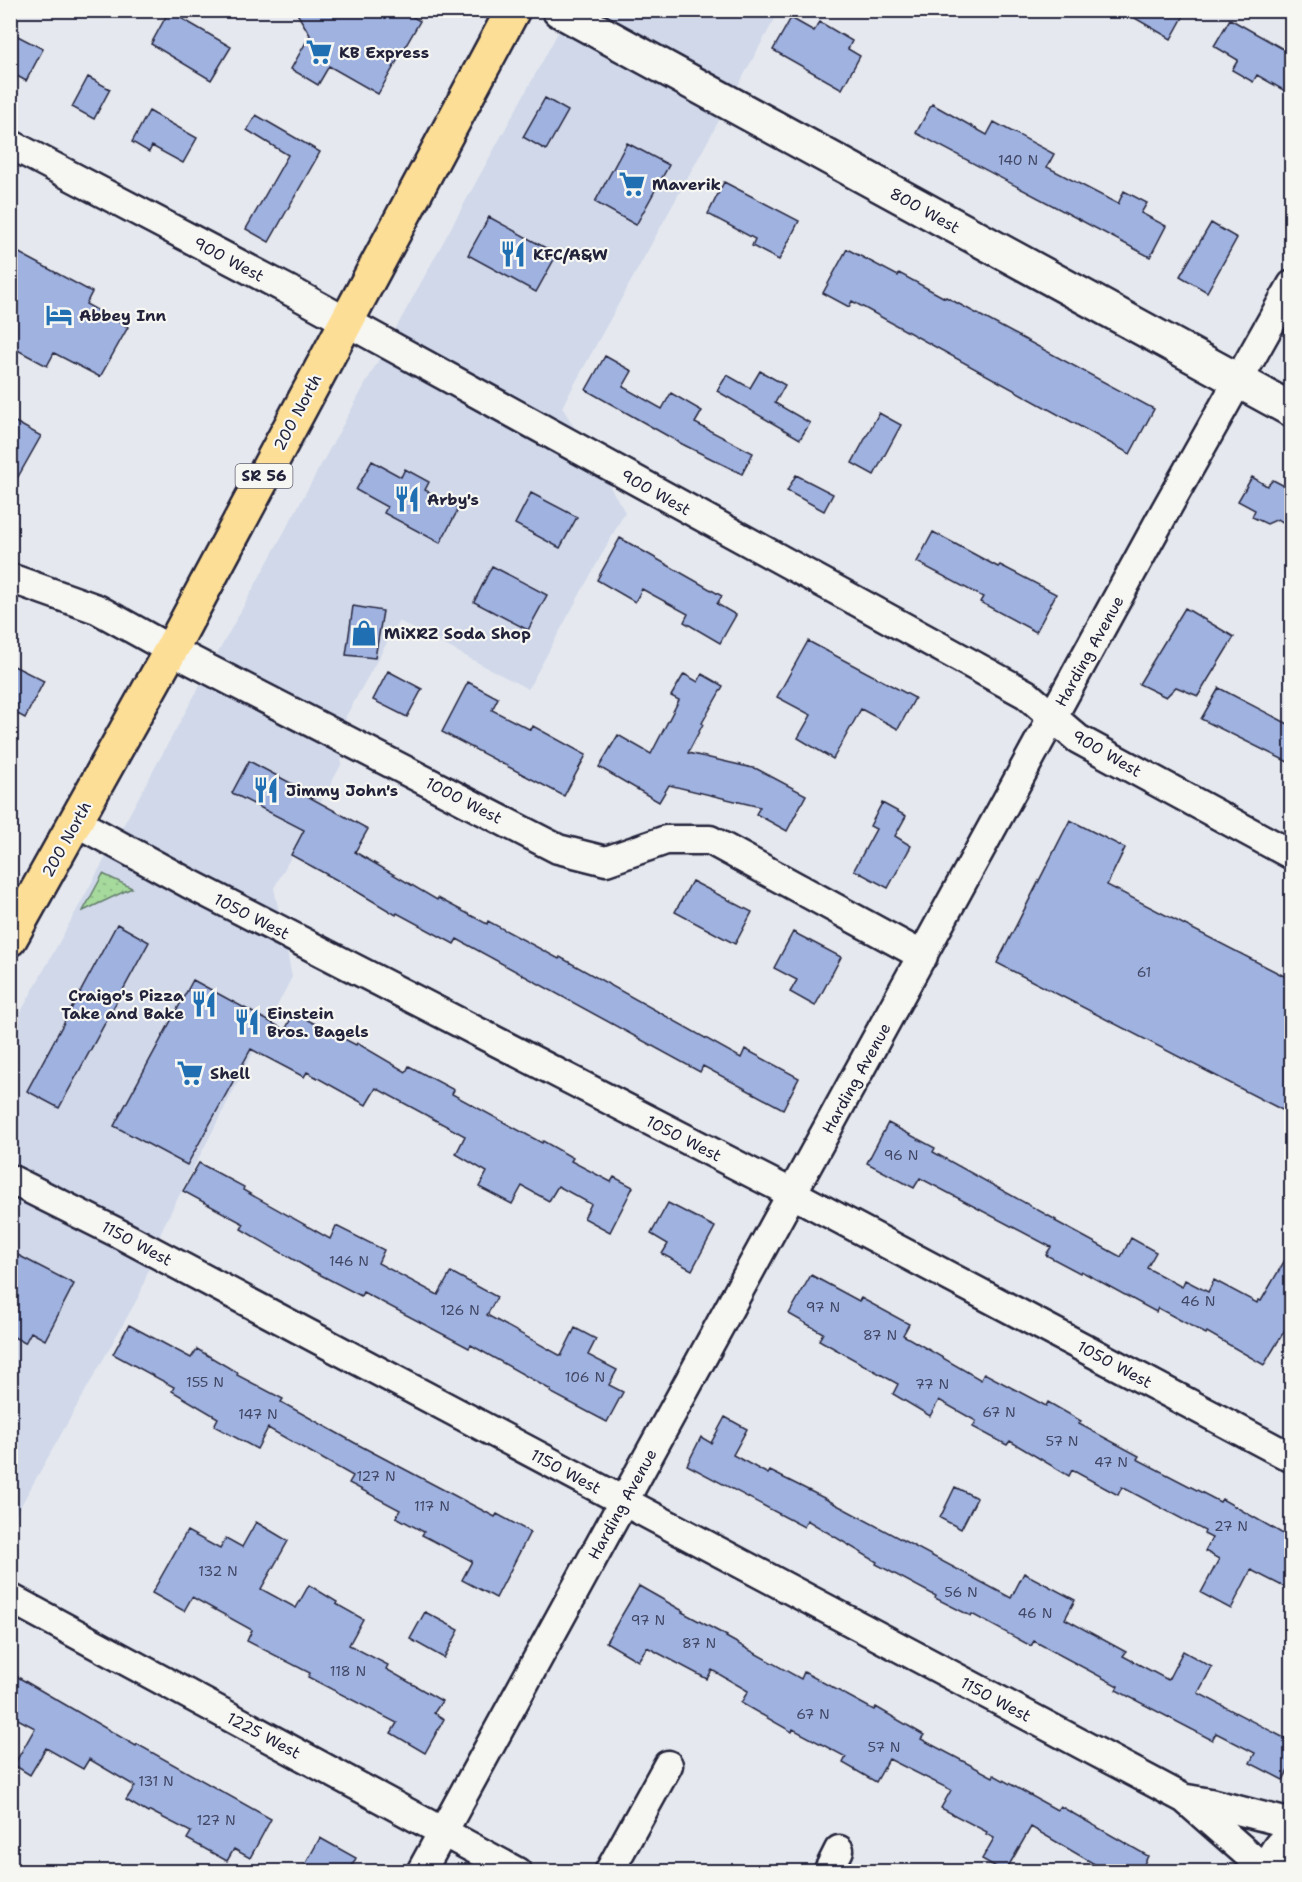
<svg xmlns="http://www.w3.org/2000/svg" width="1302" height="1882" viewBox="0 0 1302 1882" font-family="'Shantell Sans',sans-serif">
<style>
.built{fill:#d0d8ea}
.grass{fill:url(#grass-dots);stroke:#647e6c;stroke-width:1.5}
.building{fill:#9fb2e0;stroke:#22223b;stroke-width:1.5}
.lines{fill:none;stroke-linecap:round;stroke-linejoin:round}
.street-casing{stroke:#22223b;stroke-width:33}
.secondary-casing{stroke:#22223b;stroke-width:38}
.primary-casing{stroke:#22223b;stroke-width:38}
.street{stroke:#f6f6f2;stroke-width:28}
.secondary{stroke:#f6f6f2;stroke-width:33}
.primary{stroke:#fdde96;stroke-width:33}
.labels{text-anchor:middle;stroke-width:4.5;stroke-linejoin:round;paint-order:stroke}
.number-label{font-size:14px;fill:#414664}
.shield{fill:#f6f6f2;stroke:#626272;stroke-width:1.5}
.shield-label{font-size:15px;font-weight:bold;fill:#22223b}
.poi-label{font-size:16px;font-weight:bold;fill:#22223b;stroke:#f6f6f2;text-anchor:start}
.street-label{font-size:16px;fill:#22223b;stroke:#f6f6f2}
</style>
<defs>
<pattern id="grass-dots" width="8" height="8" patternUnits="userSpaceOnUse" patternTransform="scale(1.5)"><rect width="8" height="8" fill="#a6da9d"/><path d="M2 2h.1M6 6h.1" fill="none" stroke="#8fbb88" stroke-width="1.8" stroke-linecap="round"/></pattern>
</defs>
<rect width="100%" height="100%" fill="#e5e8ee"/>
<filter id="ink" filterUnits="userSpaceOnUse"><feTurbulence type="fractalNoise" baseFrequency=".0167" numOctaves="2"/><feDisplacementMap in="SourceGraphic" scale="12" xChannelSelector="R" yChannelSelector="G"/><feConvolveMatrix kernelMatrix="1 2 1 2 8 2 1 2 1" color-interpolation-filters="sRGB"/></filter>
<g filter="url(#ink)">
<path class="built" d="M570,11H779L562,407L625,512L528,689L399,621L346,716L341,765L274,888L292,977L163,1227L140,1294L11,1523V1030Z"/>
<path class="grass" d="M103,874L132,888L83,911Z"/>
<path class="building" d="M295,10H401L420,21L378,94L329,66L318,85L291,69L310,35Z
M1121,10H1187L1171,39Z
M169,11L231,47L211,80L151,44Z
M791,18L814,31L820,22L852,41L848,49L860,56L842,89L773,50Z
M1230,19L1292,54V95L1257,75L1253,82L1232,70L1238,60L1214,46Z
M10,32L43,49L26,81L10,72Z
M88,77L110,89L94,119L72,107Z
M545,98L568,111L546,150L523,137Z
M932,104L987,135L994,122L1054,154L1047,167L1118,204L1124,191L1147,203L1141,213L1166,226L1150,257L916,133Z
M149,111L197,138L183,163L152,146L149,152L132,142Z
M256,115L320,152L269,242L246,229L288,155L247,130Z
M627,143L669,165L636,225L595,202Z
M724,182L799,221L779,260L752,246L755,239L708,214Z
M489,217L557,254L536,292L468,255Z
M1211,223L1237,238L1207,292L1180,276Z
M10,248L92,292L86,304L128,327L100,377L54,353L47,366L10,346Z
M847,249L898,276L899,273L945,298L946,297L1154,409L1130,454L852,301L849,307L823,293Z
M605,356L632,371L623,387L662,409L671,393L702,411L695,423L753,453L742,474L682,444L586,390Z
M760,371L785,385L775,403L810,423L800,439L717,391L727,375L750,388Z
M879,413L901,425L874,475L852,463Z
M10,419L41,436L10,491Z
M372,461L401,477L405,469L429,482L425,490L459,508L440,543L384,513L387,507L356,490Z
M796,475L833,494L824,511L787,491Z
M1252,477L1267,486L1273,480L1292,490V528L1278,519L1267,524L1252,517L1255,510L1238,501Z
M531,493L577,517L560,548L515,524Z
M933,532L998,567L1000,565L1056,594L1036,632L980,602L983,597L917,562Z
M620,538L722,596L717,604L736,615L720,643L684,622L688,614L642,589L635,602L597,580Z
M492,566L547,595L528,630L474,602Z
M353,606L383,611L375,658L346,655Z
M1185,608L1234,637L1198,696L1176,687L1166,697L1139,684Z
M808,641L915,698L898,729L861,709L833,759L798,738L811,715L777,697Z
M10,664L44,681L25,718L10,710Z
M388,671L422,689L407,717L373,700Z
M684,674L698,682L702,674L723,686L702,723L703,724L688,753L757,769L806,795L787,831L756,814L760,807L669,785L659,802L599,767L618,735L651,754L679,700L671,696Z
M468,682L498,698L492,710L531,730L533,726L586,755L564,796L442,732Z
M1219,688L1292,726V764L1201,719Z
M249,761L300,788L298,791L368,829L355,852L437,900L438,898L487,924L488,921L559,959L560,957L741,1058L745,1049L799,1078L783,1109L703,1066L700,1072L457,939L454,944L397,913L396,915L346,885L291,855L304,830L232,793Z
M882,803L906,816L895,836L911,846L888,888L854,870L876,829L870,826Z
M1070,820L1125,848L1107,885L1292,980V1115L997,963Z
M692,881L752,912L735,944L675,912Z
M117,924L149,942L59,1108L27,1091Z
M793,932L841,957L815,1006L790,992L797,980L774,968Z
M193,980L285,1030L294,1013L356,1045L357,1043L406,1072L409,1066L454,1090L452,1094L542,1143L543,1141L573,1158L571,1161L611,1182L614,1177L633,1187L610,1232L584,1218L591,1204L558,1186L549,1201L522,1186L512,1204L479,1187L487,1172L456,1154L465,1136L376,1088L366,1105L307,1072L304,1077L251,1049L187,1165L114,1126Z
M888,1123L935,1148L933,1152L1056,1220L1055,1221L1121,1257L1131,1238L1156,1252L1147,1268L1182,1287L1185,1280L1208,1292L1214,1280L1257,1303L1258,1300L1261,1301L1292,1248V1318L1264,1365L1207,1332L1206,1334L1158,1308L1156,1312L1081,1271L1080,1273L1046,1255L1051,1247L920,1178L914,1188L867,1163Z
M199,1163L244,1187L243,1190L330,1239L336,1226L384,1250L378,1263L438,1295L451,1272L497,1297L487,1315L561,1356L575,1328L596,1339L588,1355L617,1370L609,1385L623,1392L607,1422L550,1392L551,1390L471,1345L469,1348L363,1292L361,1296L313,1271L241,1229L244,1224L183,1191Z
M668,1203L715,1227L692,1270L662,1254L668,1244L651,1234Z
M10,1251L74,1284L45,1340L31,1332L25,1343L10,1335Z
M811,1275L859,1301L861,1298L909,1324L903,1335L981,1380L984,1373L1046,1406L1048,1402L1081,1421L1079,1424L1139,1456L1137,1459L1220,1502L1222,1499L1292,1539V1591L1251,1570L1231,1609L1201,1593L1219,1559L1205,1551L1212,1538L1204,1534L1205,1531L1122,1487L1118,1495L1072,1470L1069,1476L1010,1441L1007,1445L973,1427L976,1421L939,1400L930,1416L893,1394L898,1384L819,1340L823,1333L789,1314Z
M129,1325L191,1358L197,1349L238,1373L237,1375L283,1399L281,1402L355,1443L495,1517L497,1514L530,1532L496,1598L462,1580L472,1561L422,1535L424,1532L396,1517L400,1510L349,1483L353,1476L268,1428L257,1449L214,1426L218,1418L172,1391L174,1387L113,1354Z
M725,1417L747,1429L733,1455L768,1474L770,1471L822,1497L1011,1598L1024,1573L1075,1600L1065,1619L1126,1652L1123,1656L1168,1680L1183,1651L1212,1667L1198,1693L1292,1742V1763L1283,1780L1250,1763L1255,1753L1216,1733L1212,1740L1116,1690L1118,1686L1034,1641L1031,1646L972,1614L971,1616L935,1598L936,1596L876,1564L877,1562L807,1520L804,1527L687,1465L701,1437L711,1443Z
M955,1487L977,1498L961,1529L940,1518Z
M256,1522L288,1541L261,1589L296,1608L309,1585L337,1602L336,1604L363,1619L349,1645L388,1665L386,1669L442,1701L434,1713L444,1719L425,1753L391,1733L397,1723L308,1677L310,1673L247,1641L252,1630L192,1597L184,1611L152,1593L187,1531L220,1549L226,1538L242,1547Z
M639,1586L683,1611L682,1612L727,1636L726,1637L801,1679L804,1672L874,1710L876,1707L924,1735L921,1739L993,1777L994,1775L1057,1810L1060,1806L1148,1856L1140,1872H1108L1031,1827L1005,1872L982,1859L994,1838L986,1834L987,1832L941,1808L951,1790L889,1759L876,1782L843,1763L846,1757L793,1729L792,1732L741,1703L748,1691L712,1670L707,1679L647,1647L638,1661L606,1642Z
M425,1612L459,1630L444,1658L410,1639Z
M16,1676L136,1746L137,1744L271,1819L250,1858L234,1849L227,1861L187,1839L191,1832L150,1811L148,1813L126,1800L135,1786L89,1759L83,1769L46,1748L30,1775L14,1765L35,1728L10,1715V1687Z
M320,1838L356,1858L349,1872H301Z"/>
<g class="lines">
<g class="street-casing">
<path id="street" d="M10,144L296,294L1026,694L1078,739L1292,855
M10,578L97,609L171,650L558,849L606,861L666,840H710L923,956
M76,822L188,883L793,1194L1292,1458
M10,1179L116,1232L1185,1799L1268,1872
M10,1598L517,1872
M1187,1799L1210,1803L1292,1824
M421,1872L1164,513L1292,285
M609,1872L668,1765
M828,1872L839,1850"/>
</g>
<g class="secondary-casing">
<path id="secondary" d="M559,10L1292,410
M1268,1872C1273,1856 1279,1846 1292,1836"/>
</g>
<g class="primary-casing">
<path id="primary" d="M10,939L171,650L513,10"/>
</g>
<use href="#street" class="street"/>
<use href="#secondary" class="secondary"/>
<use href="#primary" class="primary"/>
</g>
</g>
<defs>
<g id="supermarket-bare" transform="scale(2.07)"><path d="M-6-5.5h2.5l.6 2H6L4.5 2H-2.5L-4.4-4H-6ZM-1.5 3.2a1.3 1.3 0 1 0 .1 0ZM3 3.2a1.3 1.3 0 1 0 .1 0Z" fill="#1f6fb2" stroke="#f6f6f2" stroke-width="2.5" paint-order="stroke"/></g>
<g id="restaurant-bare" transform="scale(2.07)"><path d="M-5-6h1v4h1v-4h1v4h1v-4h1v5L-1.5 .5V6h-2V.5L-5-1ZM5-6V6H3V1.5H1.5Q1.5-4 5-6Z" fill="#1f6fb2" stroke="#f6f6f2" stroke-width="2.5" paint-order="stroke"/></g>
<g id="hotel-bare" transform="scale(2.07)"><path d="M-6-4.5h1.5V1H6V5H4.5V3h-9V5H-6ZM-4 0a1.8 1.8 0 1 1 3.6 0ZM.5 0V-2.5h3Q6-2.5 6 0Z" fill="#1f6fb2" stroke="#f6f6f2" stroke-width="2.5" paint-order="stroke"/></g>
<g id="shop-bare" transform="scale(2.07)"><path d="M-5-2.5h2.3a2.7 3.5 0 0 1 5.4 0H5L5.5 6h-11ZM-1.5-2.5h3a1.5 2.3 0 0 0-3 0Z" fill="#1f6fb2" stroke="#f6f6f2" stroke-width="2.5" paint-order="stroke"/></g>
</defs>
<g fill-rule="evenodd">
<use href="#supermarket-bare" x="319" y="52"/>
<use href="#supermarket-bare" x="632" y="184"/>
<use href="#restaurant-bare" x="513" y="254"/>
<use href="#hotel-bare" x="59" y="315"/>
<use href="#restaurant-bare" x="407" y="499"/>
<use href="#shop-bare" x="364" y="633"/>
<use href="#restaurant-bare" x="266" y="790"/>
<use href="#restaurant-bare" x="204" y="1004"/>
<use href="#restaurant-bare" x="247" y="1022"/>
<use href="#supermarket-bare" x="190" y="1073"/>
</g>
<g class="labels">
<g class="number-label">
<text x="1018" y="165">140 N</text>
<text x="1144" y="977">61</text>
<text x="901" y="1160">96 N</text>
<text x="349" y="1266">146 N</text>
<text x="1198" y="1306">46 N</text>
<text x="823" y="1312">97 N</text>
<text x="460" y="1315">126 N</text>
<text x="880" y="1340">87 N</text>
<text x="585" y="1382">106 N</text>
<text x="205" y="1387">155 N</text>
<text x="932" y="1389">77 N</text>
<text x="999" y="1417">67 N</text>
<text x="258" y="1419">147 N</text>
<text x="1062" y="1446">57 N</text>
<text x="1111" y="1467">47 N</text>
<text x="376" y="1481">127 N</text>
<text x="432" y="1511">117 N</text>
<text x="1231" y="1531">27 N</text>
<text x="218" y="1576">132 N</text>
<text x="961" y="1597">56 N</text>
<text x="1035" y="1618">46 N</text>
<text x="648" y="1625">97 N</text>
<text x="699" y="1648">87 N</text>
<text x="348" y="1676">118 N</text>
<text x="813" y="1719">67 N</text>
<text x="884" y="1752">57 N</text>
<text x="156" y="1786">131 N</text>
<text x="216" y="1825">127 N</text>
</g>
<rect class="shield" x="235.5" y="464" width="57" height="24" rx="4.5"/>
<g class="shield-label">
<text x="264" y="481">SR 56</text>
</g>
<g class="poi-label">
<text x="339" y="58">KB Express</text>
<text x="652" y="190">Maverik</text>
<text x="533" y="260">KFC/A&amp;W</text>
<text x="79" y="321">Abbey Inn</text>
<text x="427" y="505">Arby's</text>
<text x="384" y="639">MiXRZ Soda Shop</text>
<text x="286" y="796">Jimmy John's</text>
<text x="184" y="1001" text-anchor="end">Craigo's Pizza<tspan x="184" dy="18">Take and Bake</tspan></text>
<text x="267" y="1019">Einstein<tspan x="267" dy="18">Bros. Bagels</tspan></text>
<text x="210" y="1079">Shell</text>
</g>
<g class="street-label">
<text transform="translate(925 210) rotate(29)" y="6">800 West</text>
<text transform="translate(229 259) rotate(28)" y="6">900 West</text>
<text transform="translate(297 412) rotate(-62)" y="6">200 North</text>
<text transform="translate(656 492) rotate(29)" y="6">900 West</text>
<text transform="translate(1089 651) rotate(-61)" y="6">Harding Avenue</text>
<text transform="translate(1107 753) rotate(30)" y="6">900 West</text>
<text transform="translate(464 800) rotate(27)" y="6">1000 West</text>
<text transform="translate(66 839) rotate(-61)" y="6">200 North</text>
<text transform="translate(252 916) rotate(27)" y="6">1050 West</text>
<text transform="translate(856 1078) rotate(-61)" y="6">Harding Avenue</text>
<text transform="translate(684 1138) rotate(27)" y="6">1050 West</text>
<text transform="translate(137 1243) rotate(28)" y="6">1150 West</text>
<text transform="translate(1115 1364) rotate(28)" y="6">1050 West</text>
<text transform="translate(566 1471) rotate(28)" y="6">1150 West</text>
<text transform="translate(622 1504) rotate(-61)" y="6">Harding Avenue</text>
<text transform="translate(996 1699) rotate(28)" y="6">1150 West</text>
<text transform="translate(264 1735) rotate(28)" y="6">1225 West</text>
</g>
</g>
<rect width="1302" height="1882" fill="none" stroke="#f6f6f2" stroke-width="36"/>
<rect x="18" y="18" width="1266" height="1846" fill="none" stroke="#22223b" stroke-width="2" filter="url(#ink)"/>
</svg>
